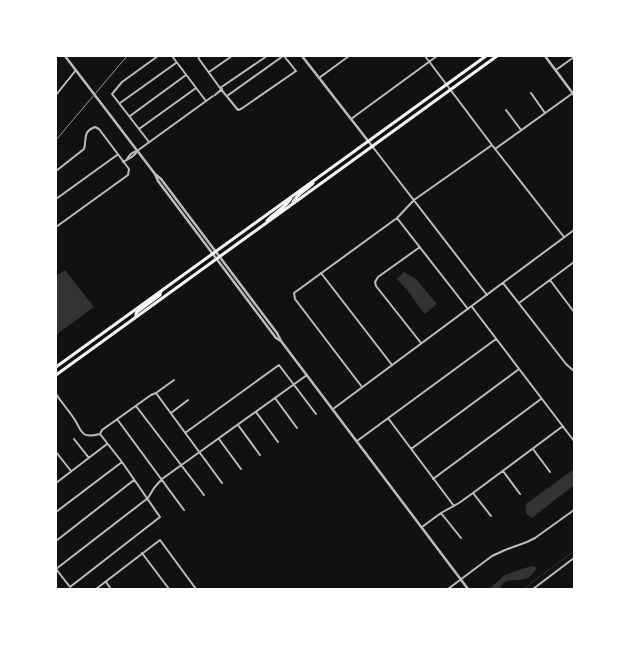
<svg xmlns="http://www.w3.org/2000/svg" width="630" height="645" viewBox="0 0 630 645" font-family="'Titillium Web',sans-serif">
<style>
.water{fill:#333}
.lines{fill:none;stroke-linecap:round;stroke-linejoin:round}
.stream{stroke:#333;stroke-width:1}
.minor{stroke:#bcbcbc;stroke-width:2}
.tertiary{stroke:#bcbcbc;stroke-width:2.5}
.primary{stroke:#f5f5f5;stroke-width:3}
.rail{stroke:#9a9a9a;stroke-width:1}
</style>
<rect width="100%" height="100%" fill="#111"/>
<path class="water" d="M65,270L94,307L56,335V276Z
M404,272L416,279L437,304L425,314L420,308L408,291L397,279Z
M574,469V485L532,518C525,514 525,512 526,504Z
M532,566L536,567V569C533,575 528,579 521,580C511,581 505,577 500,589H489L505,575L525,568Z"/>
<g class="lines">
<path class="stream" d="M523,589L574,551"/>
<path class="minor" d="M172,56L206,101
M198,56L199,59L220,88L238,110L241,109L296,71L284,56
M425,56L492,145L564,237
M556,70L574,57
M209,72L232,56
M319,78L349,56
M220,88L267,56
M531,93L545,113
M56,95L76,70
M215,95L222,89
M227,96L283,56
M120,103L176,63
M506,110L521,130
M130,116L186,75
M351,119L437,56
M139,129L196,88
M149,142L112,94L122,82L158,56
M372,146L487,295
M495,149L573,93
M127,159C129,155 133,152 137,151L213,96
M123,162C128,158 134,158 137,151
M56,171L84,149C87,139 82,132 95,127L99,129L129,169L128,175L56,227
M56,199L117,155
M397,218L468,309
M420,247L378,277L375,282L376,286L421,343
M321,273L392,365
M550,280L574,312
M503,283L566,364L574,371
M519,303L574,262
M472,307L574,441
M362,387L295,299L294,293L397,218L414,200L492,145
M156,393L222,483
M56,394C62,403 69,411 75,420C78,425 80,431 84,434C89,437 95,435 100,434
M275,398L297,428
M136,406L204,495
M333,409L574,230
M256,412L278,442
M171,413L188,400
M388,418L454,506
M117,419L184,510
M238,425L260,455
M185,433L279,365L316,414
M100,434L102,430L151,395L156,393L174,380
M74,439L89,458
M219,439L241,469
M357,441L496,339
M411,449L519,369
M533,449L550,472
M56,452L71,471
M503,471L520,494
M433,479L541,399
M56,483L107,444
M473,493L491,516
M56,512L122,462
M441,513L461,538
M422,527L441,513L459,503L473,493L563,426
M56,541L134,480
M142,553L169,589
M56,569L148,498L154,488L162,479L307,375
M56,569L70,587L160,517L122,462L100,434
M106,582L111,589
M96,589L160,540L196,589
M448,589L492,556L505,550L527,542L535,538L574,510
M533,589L574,558"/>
<path class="tertiary" d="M65,56L155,174L158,181L276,338L281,341
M302,56L372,146
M545,56L574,95
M155,174L161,179L277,333L281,341L468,589"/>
<path class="primary" d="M293,202C297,194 307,190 313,183
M267,221C274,212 286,208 291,198
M136,317V314L137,312L160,295L161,291
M56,367L486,56
M56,375L497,56"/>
<path class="rail" d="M56,140L127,56"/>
</g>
<rect width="630" height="645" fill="none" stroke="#ffffff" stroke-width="114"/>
</svg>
